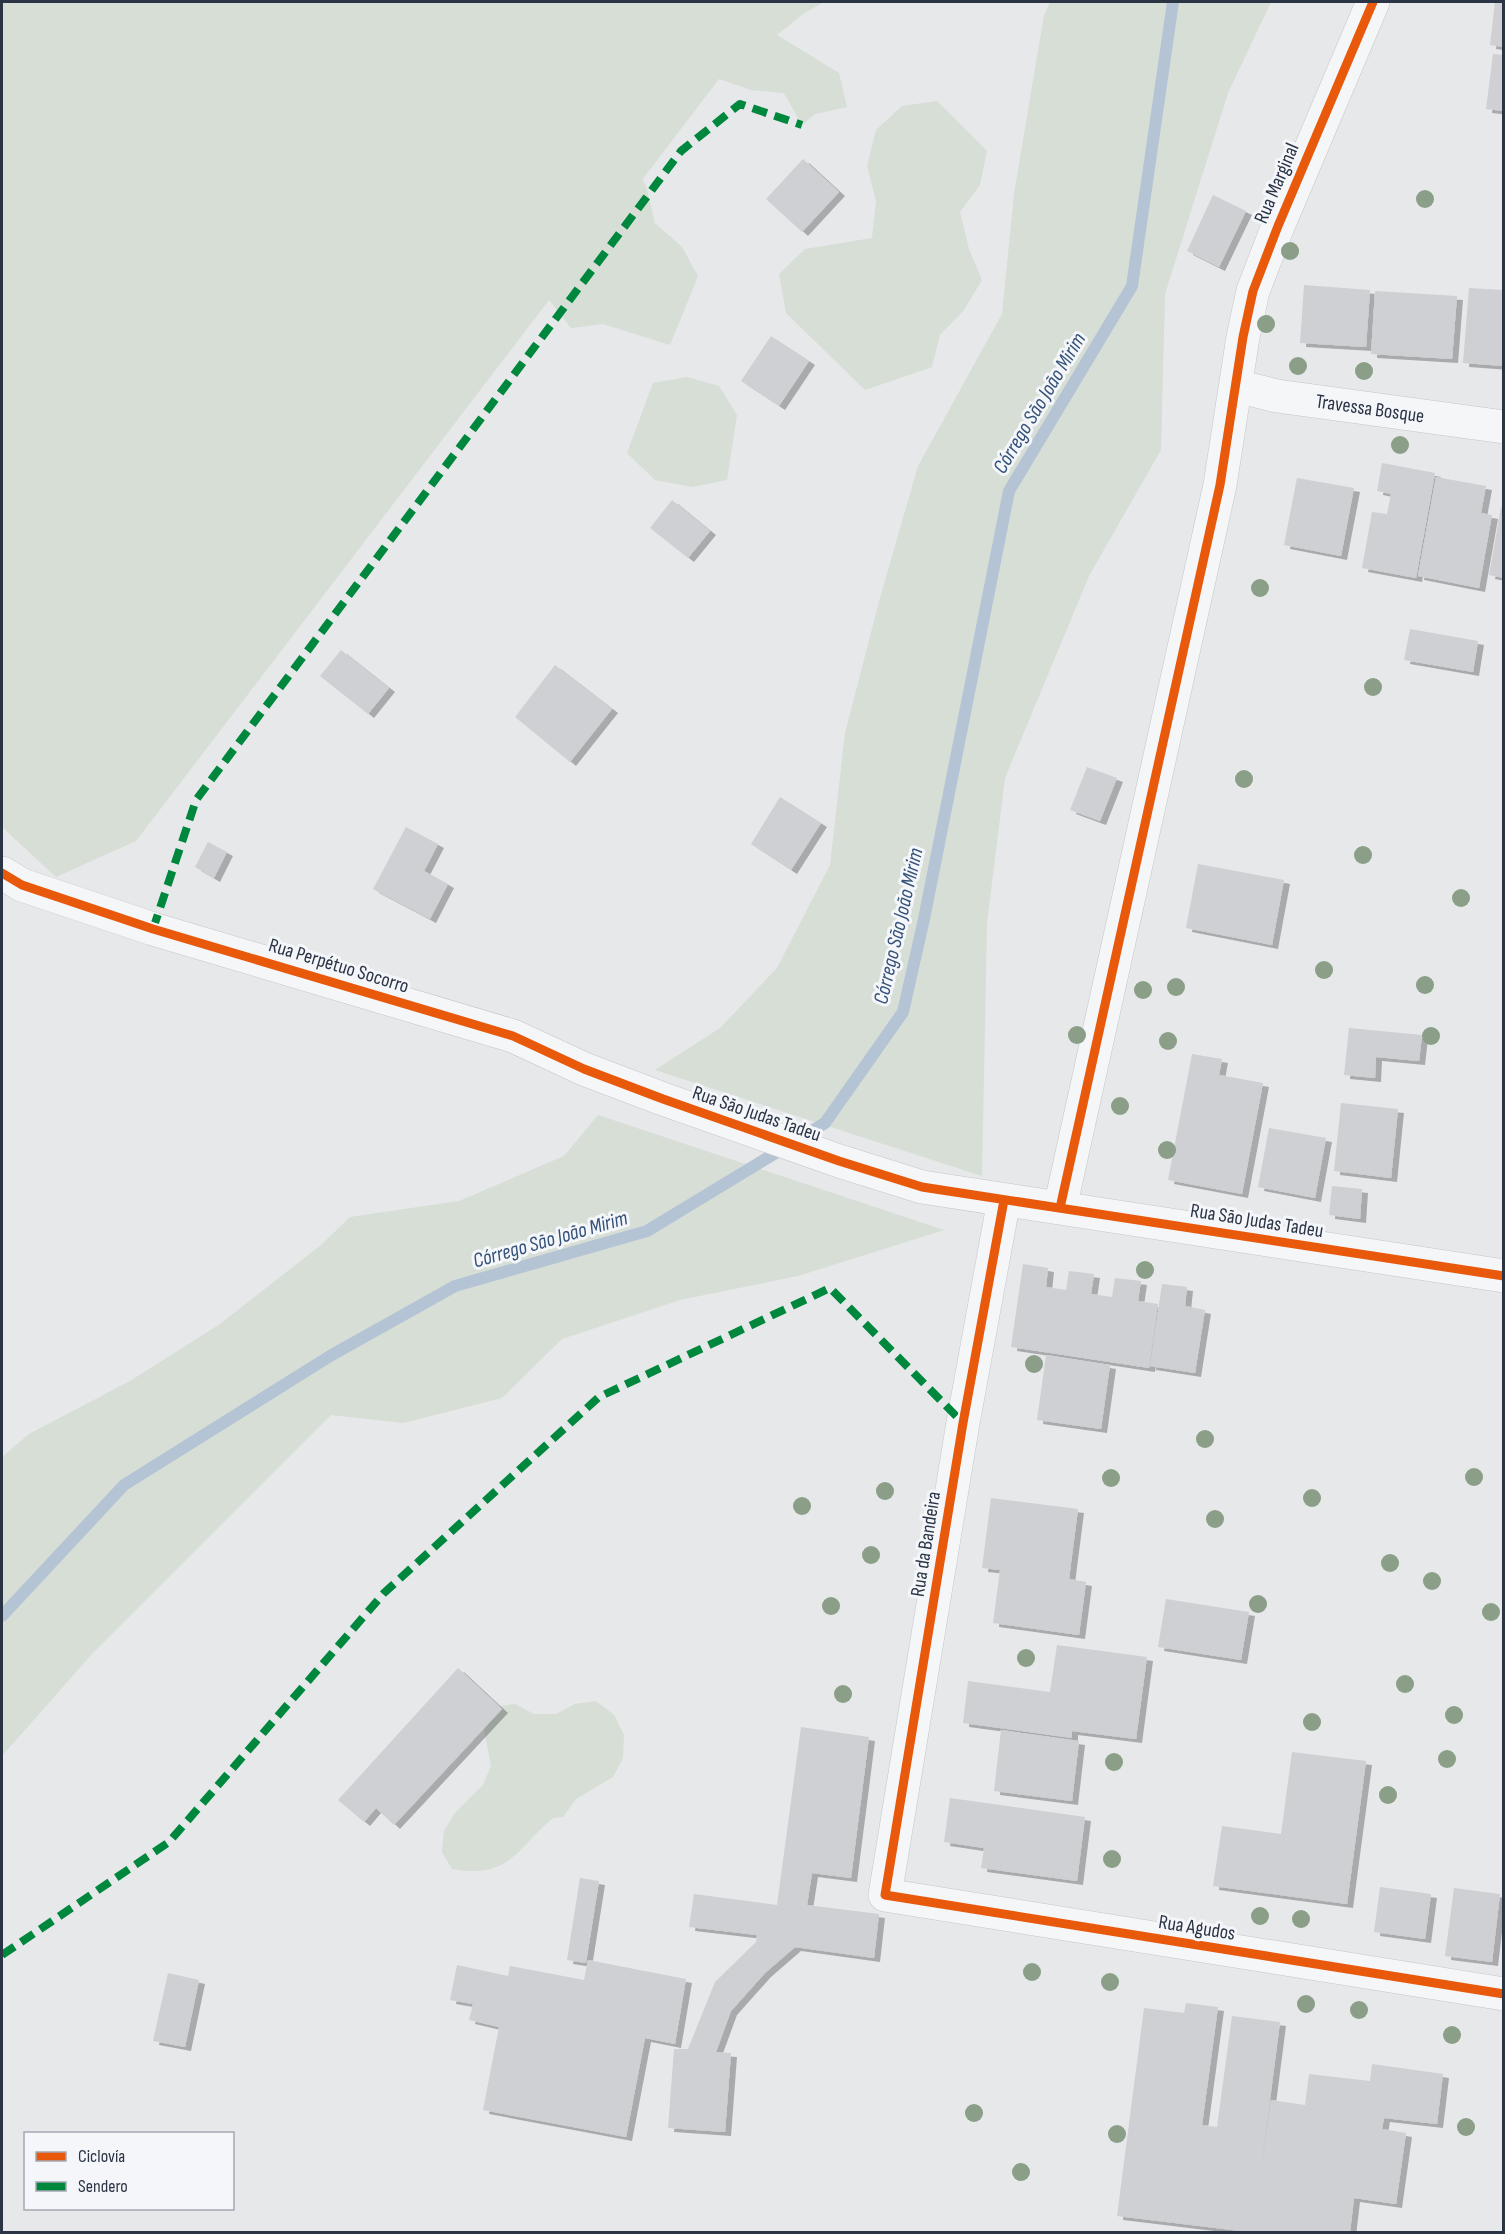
<svg xmlns="http://www.w3.org/2000/svg" width="1505" height="2234" viewBox="0 0 1505 2234" font-family="'Sofia Sans Condensed',sans-serif">
<style>
.green{fill:#d6ded6}
.lines{fill:none;stroke-linecap:round;stroke-linejoin:round}
.stream{stroke:#b4c4d5;stroke-width:12}
.building{fill:#ced0d3;filter:url(#shadow)}
.minor-casing{stroke:#c4c6c8;stroke-width:34}
.minor{stroke:#f5f6f7;stroke-width:33}
.quiet{stroke:#00873e;stroke-width:8;stroke-dasharray:15 8;stroke-linecap:butt}
.cycleway-casing{stroke:#f4f6f9;stroke-width:13}
.cycleway{stroke:#e8590c;stroke-width:9}
.tree{fill:#8a9e88}
.labels{text-anchor:middle;stroke-width:6;stroke-linejoin:round;paint-order:stroke}
.street-label{font-size:20px;fill:#2b3445;stroke:#f4f6f9}
.water-label{font-size:21px;font-style:italic;fill:#34527a;stroke:#f4f6f9}
</style>
<defs>
<filter id="shadow"><feDropShadow dx="6" dy="4" stdDeviation="0" flood-color="#0004"/></filter>
</defs>
<rect width="100%" height="100%" fill="#e6e8ea"/>
<path class="green" d="M2,2H824L803,14L777,35L839,73L847,107L815,114L802,125L784,93L751,90L719,79L642,180L646,186L655,223L682,247L698,276L670,345L603,324L571,328L549,300L136,841L56,877L2,827Z
M1050,2H1271L1228,93L1165,294L1161,450L1089,576L1005,778L987,923L982,1176L655,1070L720,1028L777,968L830,865L845,733L880,598L918,466L1002,314L1014,194L1044,15Z
M937,101L987,151L980,185L960,212L969,249L982,280L964,310L940,335L932,367L865,390L786,313L779,274L805,249L872,238L876,201L867,166L876,130L902,106Z
M687,377L719,386L737,415L727,480L692,487L655,480L627,453L653,383Z
M598,1115L944,1230L798,1276L680,1300L562,1339L502,1398L403,1423L331,1415L92,1654L2,1756V1457L29,1434L130,1381L220,1324L321,1245L350,1217L459,1201L564,1156Z
M596,1701L614,1715L624,1735L623,1758L613,1777L576,1799L563,1817L553,1818C514,1851 510,1879 452,1869L442,1852L444,1831L454,1814L483,1785L491,1766L483,1724L494,1707L515,1704L534,1714H556L575,1704Z"/>
<g class="lines">
<path class="stream" d="M2,1616L124,1485L330,1356L455,1286L647,1231L825,1123L903,1012L924,919L1009,491L1132,286L1173,2"/>
</g>
<path class="building" d="M1495,2H1504V47L1490,45Z
M1493,54L1504,55V111L1486,109Z
M803,159L839,192L802,232L766,199Z
M1213,195L1246,211L1219,267L1187,251Z
M1304,285L1370,290L1366,347L1300,343Z
M1469,288L1504,290V366L1463,363Z
M1375,291L1457,296L1452,359L1371,354Z
M771,336L809,361L779,406L741,381Z
M1382,463L1435,473L1416,578L1362,568L1372,512L1387,514L1391,494L1377,491Z
M1436,477L1486,486L1481,513L1492,515L1479,588L1418,576Z
M1297,478L1354,488L1341,556L1284,545Z
M672,500L710,531L688,558L650,528Z
M1501,507H1504V578L1489,575Z
M1410,629L1478,641L1473,672L1404,660Z
M341,650L389,688L368,714L320,676Z
M555,665L612,709L570,762L515,717Z
M1087,767L1117,778L1100,821L1070,810Z
M780,797L821,823L791,870L751,844Z
M406,827L438,844L424,871L448,884L430,919L373,889Z
M208,842L227,852L214,878L195,867Z
M1198,864L1284,880L1272,945L1186,928Z
M1349,1028L1422,1035L1419,1061L1376,1057L1375,1078L1344,1075Z
M1192,1054L1222,1059L1219,1075L1263,1083L1242,1194L1168,1180Z
M1341,1103L1398,1109L1391,1178L1334,1171Z
M1269,1128L1326,1138L1315,1198L1258,1187Z
M1332,1186L1362,1189L1360,1219L1329,1215Z
M1023,1264L1048,1268L1046,1287L1066,1290L1069,1271L1094,1274L1091,1294L1112,1297L1115,1278L1141,1281L1138,1301L1158,1304L1149,1368L1011,1347Z
M1162,1284L1187,1287L1185,1306L1205,1310L1195,1373L1150,1366Z
M1046,1355L1110,1365L1101,1429L1037,1420Z
M991,1498L1078,1509L1069,1579L1086,1582L1079,1635L993,1623L1000,1570L982,1568Z
M1166,1599L1249,1612L1241,1660L1158,1647Z
M1057,1645L1147,1657L1136,1739L1072,1731V1738L963,1723L968,1681L1050,1692Z
M458,1668L502,1709L394,1825L376,1808L364,1822L338,1800Z
M801,1727L869,1737L851,1878L812,1873L807,1905L879,1914L874,1958L795,1947L765,1973L731,2011L716,2052L731,2053L725,2132L668,2128L674,2049H688L715,1982L756,1942L757,1935L689,1927L694,1894L777,1905Z
M1001,1730L1079,1741L1072,1801L994,1791Z
M1292,1752L1366,1761L1347,1904L1213,1886L1222,1826L1281,1834Z
M950,1798L1085,1817L1077,1881L981,1868L984,1848L944,1842Z
M580,1878L599,1881L586,1963L567,1960Z
M1380,1887L1431,1894L1425,1939L1374,1932Z
M1454,1888L1500,1894L1492,1962L1445,1956Z
M588,1960L686,1979L675,2044L645,2038L626,2137L483,2110L499,2027L469,2020L473,2004L450,2000L457,1965L508,1976L510,1966L584,1980Z
M168,1973L199,1980L185,2047L153,2041Z
M1186,2003L1218,2007L1202,2125L1217,2127L1232,2016L1280,2022L1259,2185L1271,2100L1305,2105L1309,2074L1370,2081L1372,2064L1443,2074L1437,2124L1384,2118L1382,2129L1406,2133L1396,2204L1354,2198L1350,2232H1249L1117,2216L1144,2008L1184,2013Z"/>
<g class="lines">
<g class="minor-casing">
<path id="minor" d="M1237,386L1277,396L1504,427
M2,873L22,885L153,929L513,1036L584,1069L663,1099L839,1161L922,1187L1504,1276
M1004,1200L963,1423L885,1895L1504,1994
M1060,1208L1220,485L1243,337L1253,291L1278,226L1373,2"/>
</g>
<use href="#minor" class="minor"/>
<path class="quiet" d="M153,929L196,800L681,151L740,104L802,125
M2,1955L169,1842L384,1593L599,1397L830,1288L963,1423"/>
<g class="cycleway-casing">
<path id="cycleway" d="M2,873L22,885L153,929L513,1036L584,1069L663,1099L839,1161L922,1187L1504,1276
M1004,1200L963,1423L885,1895L1504,1994
M1060,1208L1220,485L1243,337L1253,291L1278,226L1373,2"/>
</g>
<use href="#cycleway" class="cycleway"/>
</g>
<g class="tree">
<circle cx="1425" cy="199" r="9"/>
<circle cx="1290" cy="251" r="9"/>
<circle cx="1266" cy="324" r="9"/>
<circle cx="1298" cy="366" r="9"/>
<circle cx="1364" cy="371" r="9"/>
<circle cx="1400" cy="445" r="9"/>
<circle cx="1260" cy="588" r="9"/>
<circle cx="1373" cy="687" r="9"/>
<circle cx="1244" cy="779" r="9"/>
<circle cx="1363" cy="855" r="9"/>
<circle cx="1461" cy="898" r="9"/>
<circle cx="1324" cy="970" r="9"/>
<circle cx="1425" cy="985" r="9"/>
<circle cx="1176" cy="987" r="9"/>
<circle cx="1143" cy="990" r="9"/>
<circle cx="1077" cy="1035" r="9"/>
<circle cx="1431" cy="1036" r="9"/>
<circle cx="1168" cy="1041" r="9"/>
<circle cx="1120" cy="1106" r="9"/>
<circle cx="1167" cy="1150" r="9"/>
<circle cx="1145" cy="1270" r="9"/>
<circle cx="1034" cy="1364" r="9"/>
<circle cx="1205" cy="1439" r="9"/>
<circle cx="1474" cy="1477" r="9"/>
<circle cx="1111" cy="1478" r="9"/>
<circle cx="885" cy="1491" r="9"/>
<circle cx="1312" cy="1498" r="9"/>
<circle cx="802" cy="1506" r="9"/>
<circle cx="1215" cy="1519" r="9"/>
<circle cx="871" cy="1555" r="9"/>
<circle cx="1390" cy="1563" r="9"/>
<circle cx="1432" cy="1581" r="9"/>
<circle cx="1258" cy="1604" r="9"/>
<circle cx="831" cy="1606" r="9"/>
<circle cx="1491" cy="1612" r="9"/>
<circle cx="1026" cy="1658" r="9"/>
<circle cx="1405" cy="1684" r="9"/>
<circle cx="843" cy="1694" r="9"/>
<circle cx="1454" cy="1715" r="9"/>
<circle cx="1312" cy="1722" r="9"/>
<circle cx="1447" cy="1759" r="9"/>
<circle cx="1114" cy="1762" r="9"/>
<circle cx="1388" cy="1795" r="9"/>
<circle cx="1112" cy="1859" r="9"/>
<circle cx="1260" cy="1916" r="9"/>
<circle cx="1301" cy="1919" r="9"/>
<circle cx="1032" cy="1972" r="9"/>
<circle cx="1110" cy="1982" r="9"/>
<circle cx="1306" cy="2004" r="9"/>
<circle cx="1359" cy="2010" r="9"/>
<circle cx="1452" cy="2035" r="9"/>
<circle cx="974" cy="2113" r="9"/>
<circle cx="1466" cy="2127" r="9"/>
<circle cx="1117" cy="2134" r="9"/>
<circle cx="1021" cy="2172" r="9"/>
</g>
<g class="labels">
<g class="street-label">
<text transform="translate(1276 183) rotate(-67)" y="7">Rua Marginal</text>
<text transform="translate(1370 408) rotate(8)" y="7">Travessa Bosque</text>
<text transform="translate(339 965) rotate(17)" y="7">Rua Perpétuo Socorro</text>
<text transform="translate(757 1113) rotate(19)" y="7">Rua São Judas Tadeu</text>
<text transform="translate(1257 1220) rotate(9)" y="7">Rua São Judas Tadeu</text>
<text transform="translate(925 1544) rotate(-81)" y="7">Rua da Bandeira</text>
<text transform="translate(1197 1927) rotate(9)" y="7">Rua Agudos</text>
</g>
<g class="water-label">
<text transform="translate(1039 403) rotate(-59)" y="7">Córrego São João Mirim</text>
<text transform="translate(898 926) rotate(-77)" y="7">Córrego São João Mirim</text>
<text transform="translate(550 1239) rotate(-16)" y="7">Córrego São João Mirim</text>
</g>
</g>
<rect width="1505" height="2234" fill="none" stroke="#2b3445" stroke-width="6"/>
<rect x="24" y="2132" width="210" height="78" fill="#f4f6f9" stroke="#a4a8b1" stroke-width="1.5"/>
<rect x="36" y="2152" width="30" height="9" fill="#e8590c" stroke="#a4a8b1" stroke-width="1.5"/>
<text x="78" y="2162" font-size="18" fill="#2b3445">Ciclovía</text>
<rect x="36" y="2182" width="30" height="9" fill="#00873e" stroke="#a4a8b1" stroke-width="1.5"/>
<text x="78" y="2192" font-size="18" fill="#2b3445">Sendero</text>
</svg>
